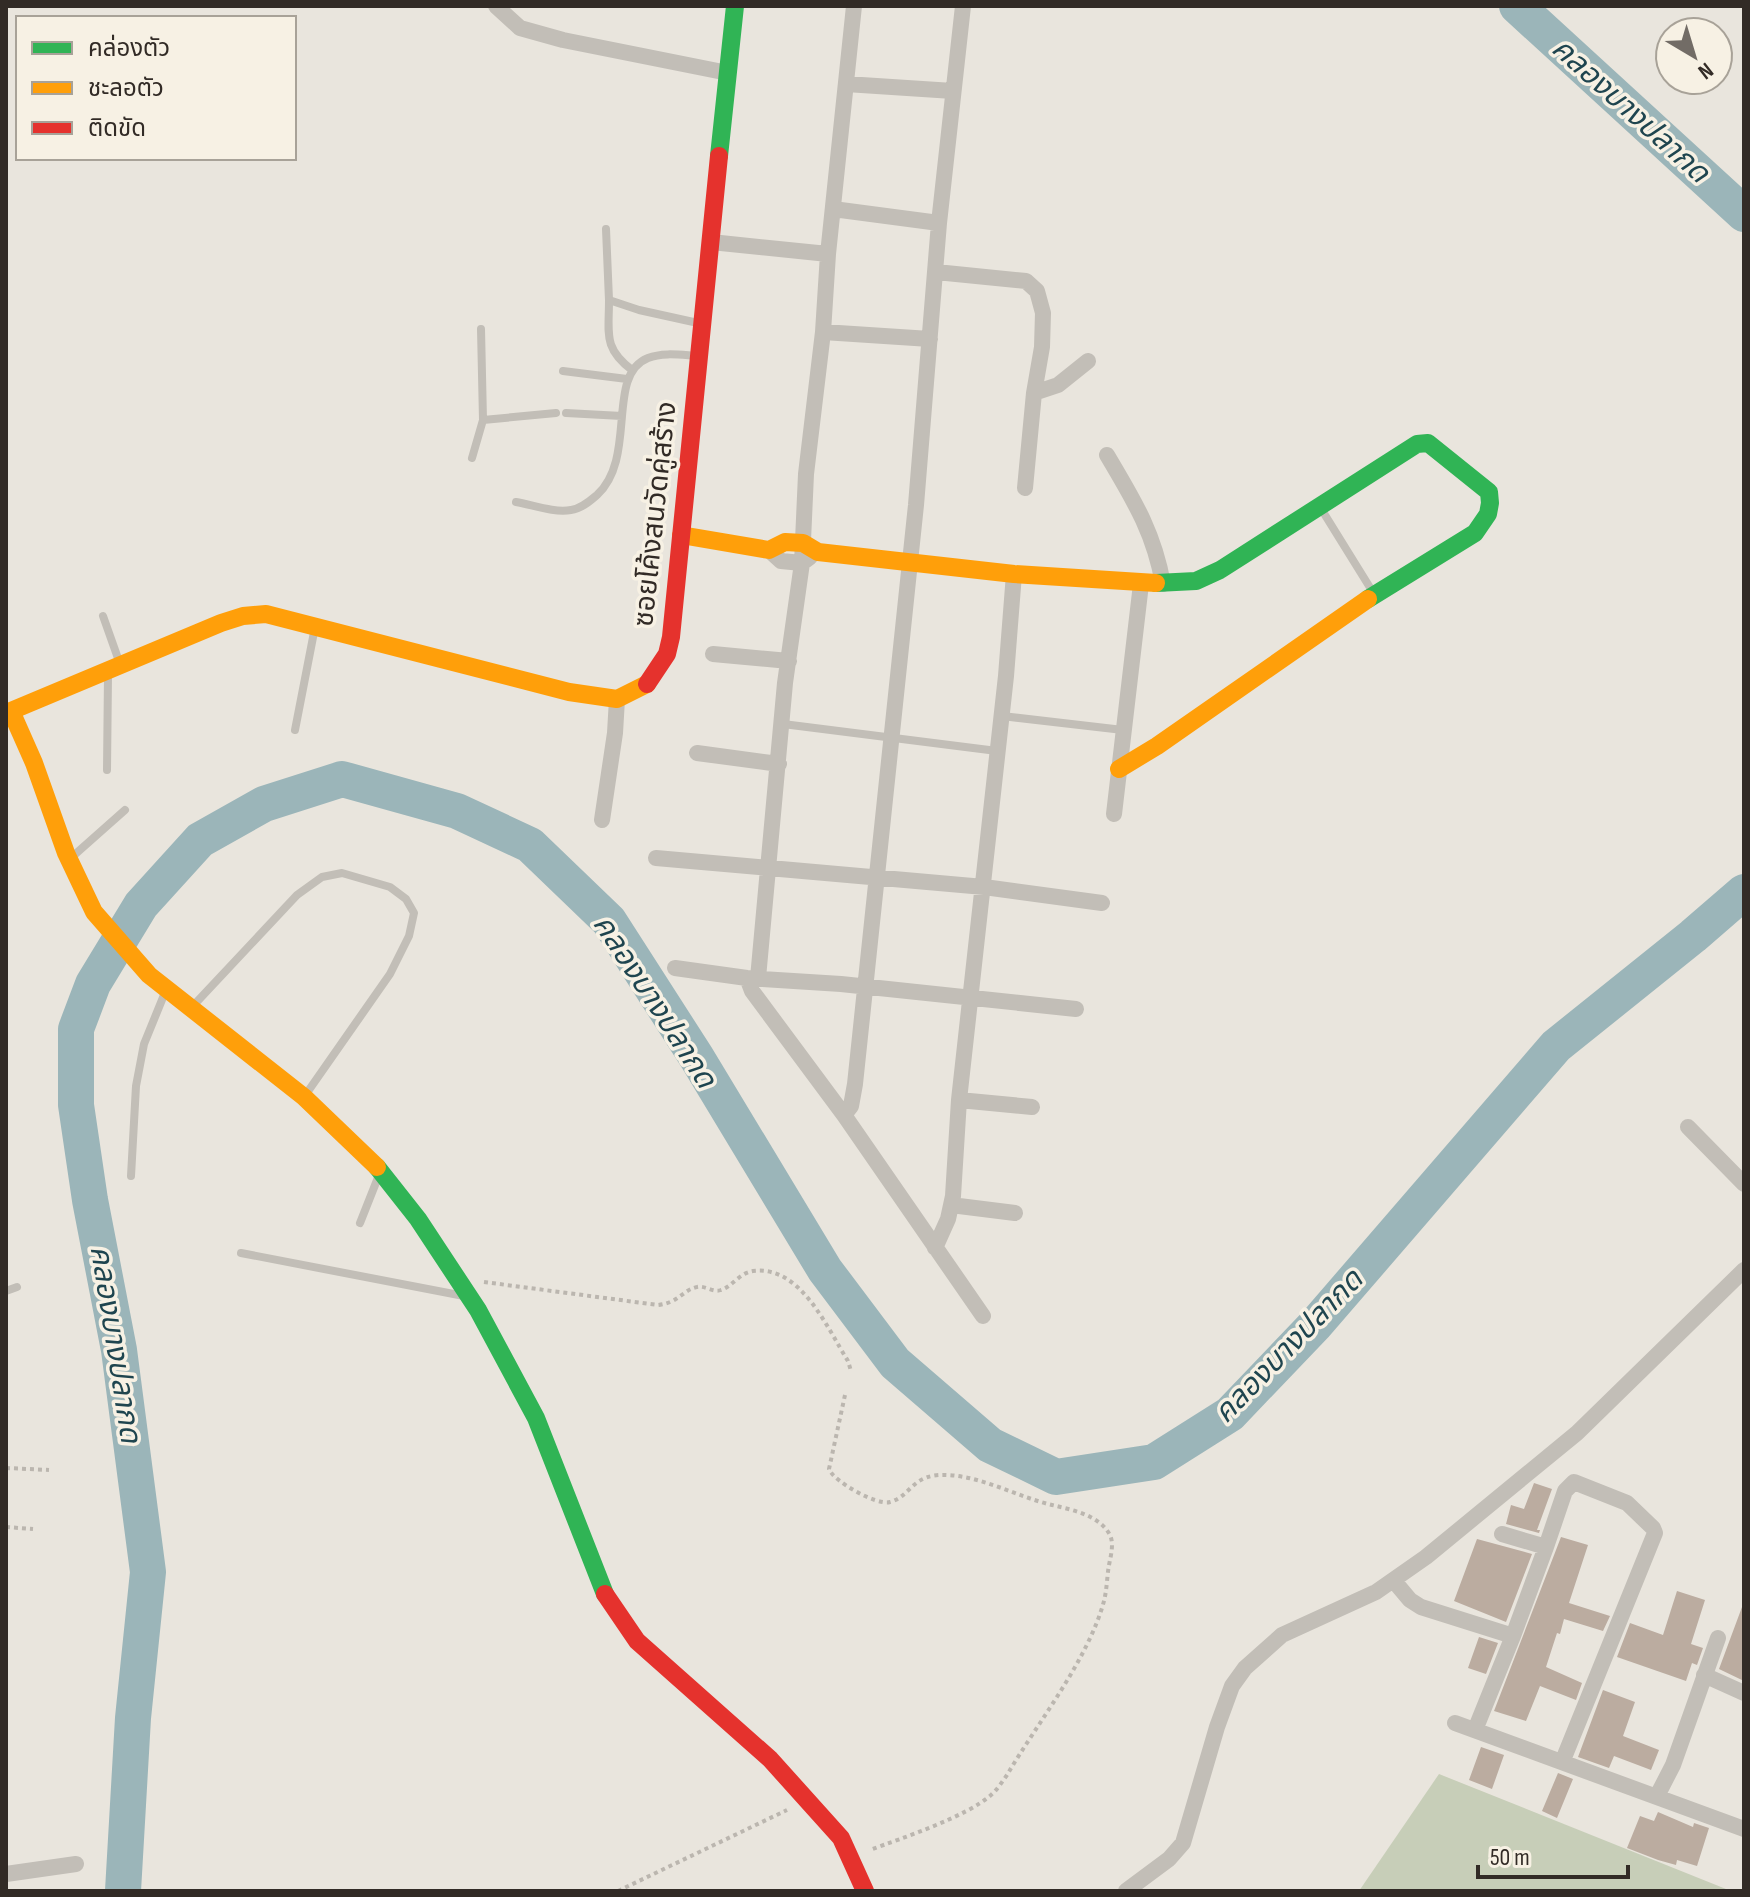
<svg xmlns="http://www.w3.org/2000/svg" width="1750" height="1897" viewBox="0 0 1750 1897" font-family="'Sofia Sans Condensed','Noto Sans Thai',sans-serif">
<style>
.green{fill:#c7ceb8}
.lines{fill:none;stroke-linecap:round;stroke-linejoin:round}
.river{stroke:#9bb5b9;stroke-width:36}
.building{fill:#bbaca0}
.path{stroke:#bbb6af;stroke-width:4;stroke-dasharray:4 4;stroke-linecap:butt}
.lane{stroke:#c2beb7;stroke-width:8}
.street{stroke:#c2beb7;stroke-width:16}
.fast{stroke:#30b455;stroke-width:18}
.slow{stroke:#ff9f0a;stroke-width:18}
.jam{stroke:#e5322d;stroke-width:18}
.labels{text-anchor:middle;stroke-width:7;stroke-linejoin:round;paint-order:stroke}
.street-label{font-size:28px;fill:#322b26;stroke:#f7f1e4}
.water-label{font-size:30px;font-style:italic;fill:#1f454f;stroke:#f7f1e4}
</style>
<rect width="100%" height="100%" fill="#e9e5dd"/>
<path class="green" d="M1439,1774L1731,1891H1359Z"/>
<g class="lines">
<path class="river" d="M1517,6L1744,214
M123,1891L133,1718L148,1572L119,1350L90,1200L76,1105V1029L93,984L141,905L200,840L264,804L342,779L457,811L530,845L609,921L697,1058L825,1270L895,1363L990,1445L1056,1477L1154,1462L1230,1414L1316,1324L1556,1046L1693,936L1744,892"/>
</g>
<path class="building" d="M1534,1483L1552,1489L1537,1530H1540L1539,1533L1506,1524L1511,1505L1524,1509Z
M1561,1537L1588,1545L1569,1603L1610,1616L1603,1631L1564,1619L1560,1634L1557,1633L1546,1667L1582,1683L1576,1700L1540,1686L1526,1721L1494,1711Z
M1477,1539L1532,1554L1506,1622L1454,1601Z
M1677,1591L1705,1600L1691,1644L1703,1648L1697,1665L1692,1663L1686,1681L1617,1657L1630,1623L1663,1635Z
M1742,1607H1744V1681L1719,1669Z
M1479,1637L1498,1643L1486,1674L1468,1668Z
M1603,1690L1635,1702L1623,1736L1659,1750L1651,1770L1614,1756L1609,1768L1578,1757Z
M1481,1747L1504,1755L1492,1789L1469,1780Z
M1558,1773L1573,1779L1557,1818L1542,1811Z
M1658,1812L1693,1827L1694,1823L1709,1828L1697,1866L1677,1860L1676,1865L1658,1860L1627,1848L1640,1816L1654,1821Z"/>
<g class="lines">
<path class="path" d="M484,1282L658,1305C678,1303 683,1290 697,1287C705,1285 713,1293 721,1290C732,1287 739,1273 753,1271C801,1265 827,1328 848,1361L851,1371
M845,1395L829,1469C833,1481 877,1506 890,1502C912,1496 911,1473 948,1475C984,1477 1018,1497 1052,1505C1073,1510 1099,1515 1110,1535C1114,1544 1111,1555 1109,1565C1107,1576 1107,1589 1104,1601C1088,1660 1038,1722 1007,1775C1002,1782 997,1790 991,1795C966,1817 902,1838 870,1850
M6,1468L49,1470
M6,1527L33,1529
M618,1891L787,1810"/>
<path class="lane" d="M606,229L609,300L639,310L698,323
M609,300C609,334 603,348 632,370
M481,329L483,420
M563,371L627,379
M566,413L622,416
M472,458L483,420L556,413
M516,502C533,505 554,513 571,510C581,509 590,501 597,495C638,457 605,375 648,358C663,352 681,355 697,356
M1320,507L1374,594
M103,616L120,664
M1002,716L1123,730
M783,724L997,751
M295,730L315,627
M107,770L108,675
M72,857L125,810
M192,1007L297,895L322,877L342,873L390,887L406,899L414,913L409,936L390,974L304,1097
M131,1176L136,1086L144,1044L166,990
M360,1223L379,1175
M241,1253L464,1296
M6,1291L17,1287"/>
<path class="street" d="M496,6L520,28L563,40L728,73
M846,84L953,91
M833,209L939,223
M711,242L828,254
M936,272L1026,281L1037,291L1043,313L1042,347L1034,393L1025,488
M823,332L930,339
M1034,393L1058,385L1088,361
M1107,455C1133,499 1154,532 1163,584
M769,550L781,561L802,563L810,557
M713,654L789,661
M697,753L779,764
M1114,814L1141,584
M602,820L615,733L617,699
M656,858L984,887L1102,903
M675,968L747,978L841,984L1076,1009
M747,978L752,991L844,1115L983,1316
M758,978L785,683L802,563L806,474L823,332L828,254L854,6
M959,1100L1032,1107
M844,1115L851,1106L855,1084L916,505L939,223L963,6
M1688,1127L1744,1184
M951,1205L1015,1213
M935,1248L948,1219L953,1196L959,1100L1006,676L1014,574
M1502,1534L1546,1547L1565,1491L1574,1482L1627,1503L1653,1528L1655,1533L1563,1760
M1394,1581L1410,1600L1421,1607L1513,1636L1475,1730
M1513,1636L1546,1547
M1704,1675L1744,1693
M1455,1723L1744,1829
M1657,1796L1673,1765L1718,1638
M6,1874L76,1864
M1126,1891L1169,1859L1183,1843L1217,1727L1232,1686L1245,1668L1282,1635L1376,1592L1426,1557L1577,1433L1744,1270"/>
<path class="fast" d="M719,156L735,6
M1156,583L1196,581L1220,570L1417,444L1428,443L1489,492L1490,503L1488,514L1475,533L1368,599
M377,1167L418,1219L478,1310L536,1418L605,1594"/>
<path class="slow" d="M681,535L769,550L785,542L803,543L818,552L1014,574L1156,583
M11,711L34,763L66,853L94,912L149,975L304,1097L377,1167
M6,713L221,623L243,616L266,614L569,692L617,699L647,684
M1119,769L1157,746L1368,599"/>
<path class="jam" d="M647,684L667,654L671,637L719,156
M605,1594L637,1641L770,1759L841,1838L865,1891"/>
</g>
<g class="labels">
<g class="street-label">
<text transform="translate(654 514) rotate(-84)" y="10">ซอยโค้งสนวัดคู่สร้าง</text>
</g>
<g class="water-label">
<text transform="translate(1631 110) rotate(42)" y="10">คลองบางปลากด</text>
<text transform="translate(655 1001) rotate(57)" y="10">คลองบางปลากด</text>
<text transform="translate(116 1344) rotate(81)" y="10">คลองบางปลากด</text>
<text transform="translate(1288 1346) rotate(-46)" y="10">คลองบางปลากด</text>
</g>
</g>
<rect width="1750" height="1897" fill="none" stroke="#322b26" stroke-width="16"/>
<rect x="16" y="16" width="280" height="144" fill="#f7f1e4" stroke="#a8a298" stroke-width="2"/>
<rect x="32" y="42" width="40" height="12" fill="#30b455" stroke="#a8a298" stroke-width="2"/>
<text x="88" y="56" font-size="24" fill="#322b26">คล่องตัว</text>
<rect x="32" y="82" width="40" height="12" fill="#ff9f0a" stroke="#a8a298" stroke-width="2"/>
<text x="88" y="96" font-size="24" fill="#322b26">ชะลอตัว</text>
<rect x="32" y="122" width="40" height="12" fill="#e5322d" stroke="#a8a298" stroke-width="2"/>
<text x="88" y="136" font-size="24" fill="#322b26">ติดขัด</text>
<g transform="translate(1694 56) rotate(142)"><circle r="38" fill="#f7f1e4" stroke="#a8a298" stroke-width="2"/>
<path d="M0-6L14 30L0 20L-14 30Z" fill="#726c66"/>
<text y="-12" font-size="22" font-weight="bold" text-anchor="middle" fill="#322b26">N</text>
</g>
<path d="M1478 1865v12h150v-12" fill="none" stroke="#322b26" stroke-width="4"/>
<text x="1490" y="1865" font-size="24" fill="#322b26" stroke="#f7f1e4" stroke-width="6" paint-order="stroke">50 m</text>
</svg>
